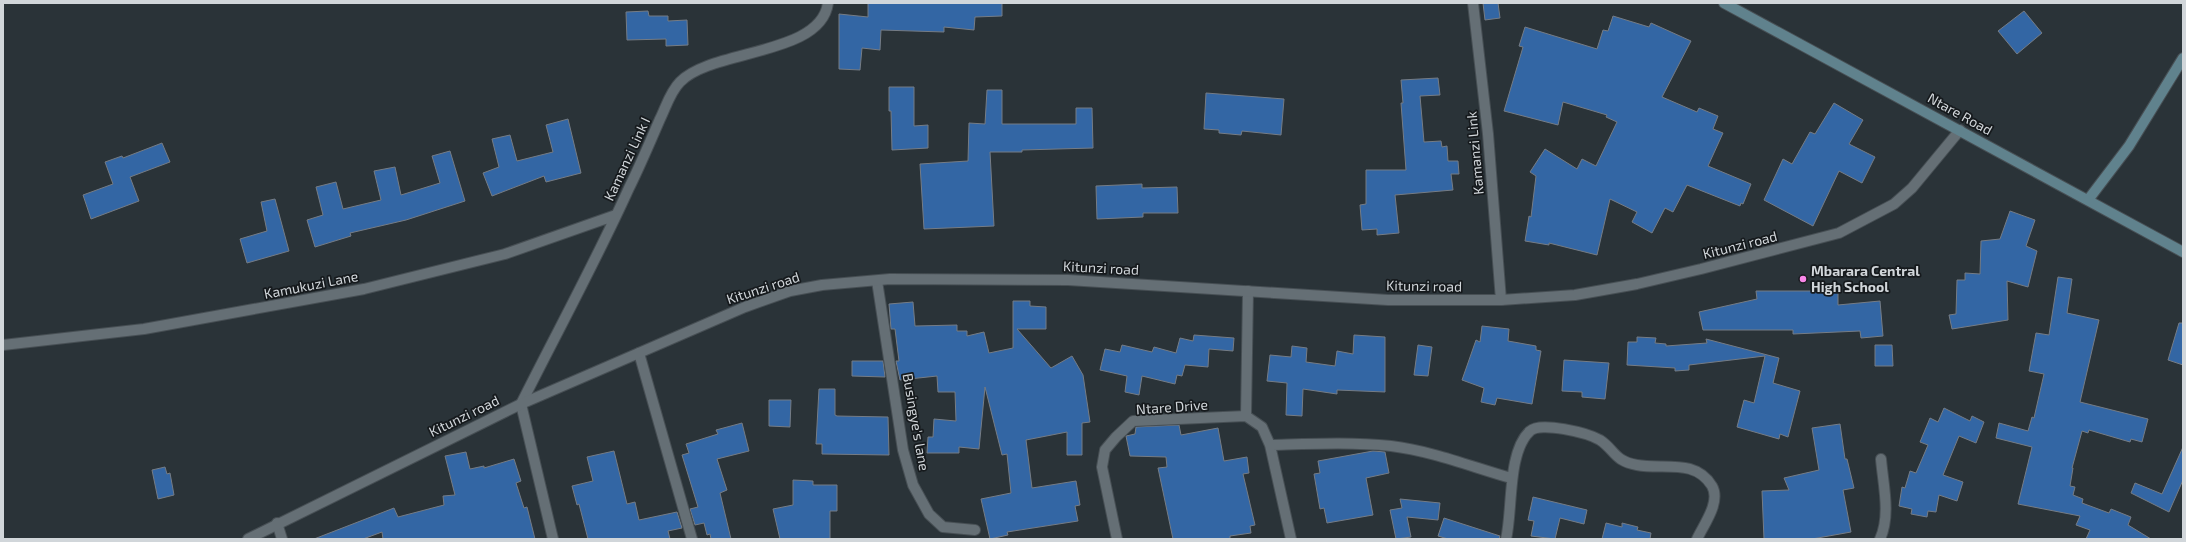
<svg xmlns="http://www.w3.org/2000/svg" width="2186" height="542" viewBox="0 0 2186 542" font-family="'Exo 2',sans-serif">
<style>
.building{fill:#3366a4;stroke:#757c85}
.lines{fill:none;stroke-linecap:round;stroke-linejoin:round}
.minor-casing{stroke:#474f54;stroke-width:12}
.tertiary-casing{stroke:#474f54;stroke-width:12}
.secondary-casing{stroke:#474f54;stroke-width:12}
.minor{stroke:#656f75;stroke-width:10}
.tertiary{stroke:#656f75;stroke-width:10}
.secondary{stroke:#60828d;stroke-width:10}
.poi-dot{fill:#f987e9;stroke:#161a1d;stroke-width:1.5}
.labels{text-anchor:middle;stroke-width:3.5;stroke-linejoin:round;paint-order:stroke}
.street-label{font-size:14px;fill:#d1d6da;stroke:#161a1d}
.poi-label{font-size:14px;font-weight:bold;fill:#d1d6da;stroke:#161a1d;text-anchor:start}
</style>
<rect width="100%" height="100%" fill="#2a3338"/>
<path class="building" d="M868,3H1002V16L975,17L974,30L944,27V32L881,30L880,50L862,48L860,70L839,69V14L868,17Z
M1483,3H1498L1500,18L1485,20Z
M648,11L649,16H668V21L687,20L688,45L666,46V39L627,40L626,12Z
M2024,11L2042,33L2017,54L1998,31Z
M1613,16L1649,27L1651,23L1691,41L1662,97L1697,112L1699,108L1718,116L1713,129L1723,133L1708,166L1751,184L1743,204L1741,203L1740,206L1687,185L1673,212L1665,208L1652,233L1632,222L1637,212L1610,199L1597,255L1549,243V245L1525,241L1529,216L1531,217L1536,176L1530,172L1545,149L1577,169L1582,159L1596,166L1617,122L1606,117L1607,115L1563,102L1558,125L1504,111L1523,47L1519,46L1525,27L1597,49L1603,30L1608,31Z
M1438,78L1440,95L1420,96L1424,142L1441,141L1442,147L1447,146L1448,161H1458L1459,174H1451L1453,190L1395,195L1399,233L1377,235V229L1362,230L1360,205L1366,204V170H1406L1401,103H1403L1401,80Z
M889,87H914V126L928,125V148L892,150L891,111H889Z
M987,90H1002V124H1076V108H1092L1093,148L1022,150V152H990L994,226L924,229L920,164L968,161L969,123L985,124Z
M1206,93L1284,99L1281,135L1242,131L1241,135L1219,133V130L1204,129Z
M1834,103L1863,120L1849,144L1875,157L1862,183L1839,171L1813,226L1764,200L1783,159L1792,164L1810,132L1815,134Z
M568,119L581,173L546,182L544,176L492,196L483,173L499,167L492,139L510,135L517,161L553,152L546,125Z
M162,143L170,162L130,177L139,201L91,219L83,195L113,184L105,162L122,156L123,158Z
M450,151L465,201L406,220L350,233L351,236L315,247L307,220L323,215L316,187L336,182L343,209L381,200L374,171L395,167L401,195L440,183L432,156Z
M1142,184V188L1177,187L1178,213H1143V217L1097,219L1096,186Z
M275,199L289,251L247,263L240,239L267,231L261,202Z
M2010,211L2035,220L2026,246L2037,251L2028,287L2007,281L2008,320L1952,329L1949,315L1956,314L1957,280H1965V273L1980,274L1981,241L2000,239Z
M2058,277L2072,279L2067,313L2099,320L2080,402L2148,419L2142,442L2131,439L2130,442L2089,430L2088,433L2082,431L2072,468H2073L2070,486L2075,487L2073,495L2083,499L2082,503L2109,513L2111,509L2131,517L2128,525L2151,539H2086L2090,530L2076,525L2080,516L2018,504L2032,447L1996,438L1999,423L2028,431L2032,417L2034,418L2044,374L2029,371L2036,333L2049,335Z
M1756,291H1838V305L1880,301L1883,336L1861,338L1860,331L1793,334V330H1703L1699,312L1757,299Z
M1013,301H1030V306L1046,307V329H1017L1051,368L1072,356L1083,375L1090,422L1082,423V455H1067V432L1026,440L1032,488L1076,481L1080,505L1075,506L1078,521L1007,532L1008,535L990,539L981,499L1011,493L1007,454L1002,455L985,387L979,449L959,447V453H927L928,437H933L934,419L956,421L955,392H938L937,376L900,380L896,361H899L895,329H891L889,304L913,302L915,326L957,325V331H967V336L984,332L989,353L1013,348Z
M2179,323H2183V365L2168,360Z
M1482,326L1509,329L1508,341L1536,346V350L1541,351L1532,404L1497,398L1495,405L1481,402L1484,388L1462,380L1476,340L1480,342Z
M1194,335L1234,338L1233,351L1209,349L1208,367L1185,365L1182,376L1177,375L1175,384L1142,376L1139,395L1125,392L1127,376L1100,370L1105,349L1120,352L1122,345L1152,352L1154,347L1176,353L1180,338L1193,341Z
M1354,335L1385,337V392L1337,390V394L1303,389L1302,416L1286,415L1287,383L1267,381L1270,355L1291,357L1292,346L1307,348L1306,362L1335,366L1337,351L1353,354Z
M1637,337L1656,338L1655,343L1666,344V346L1707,343L1706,339L1779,358L1773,383L1800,391L1788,437L1780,434L1779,439L1737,427L1744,400L1754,403L1765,356L1689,365V370L1675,371V368L1627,365L1628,342H1637Z
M1418,345L1432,347L1428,376L1414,375Z
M1875,345H1892L1893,366H1875Z
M1564,360L1609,363L1605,399L1582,397V392L1562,391Z
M852,361H883L885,377L852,376Z
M819,389H835V415L837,416L888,417L889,455L822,454V444H816Z
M769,400H791L790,427L769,426Z
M1944,408L1970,421L1972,416L1984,422L1976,443L1959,436L1943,475L1963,482L1957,501L1939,495L1936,512L1928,511L1927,517L1911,514L1912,509L1899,506L1902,487L1905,488L1910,471L1916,473L1928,445L1920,442L1930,418L1938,422Z
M742,423L749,451L717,459L727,490L720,493L731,539H711L710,534L707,535L704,523L695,525L690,509L698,507L682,455L689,453L686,444L718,434L716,430Z
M1840,424L1845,459H1847L1854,488L1843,490L1851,532L1812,539H1764L1762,491L1789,490L1784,478L1819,470L1812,428Z
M1179,425L1181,435L1218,428L1224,461L1247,457L1249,473L1243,474L1255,525L1250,526L1251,533L1230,536V539H1173L1158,468L1167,467L1166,457L1130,456L1126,436L1135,434L1136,427Z
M2183,447V480L2169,512L2131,493L2135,483L2162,494Z
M614,451L627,504L635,502L639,520L677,512L682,528L668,531L670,539H588L579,504L577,505L572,486L593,481L587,457Z
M1373,451L1385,452L1389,473L1366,478L1373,515L1327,523L1324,508L1320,509L1314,474L1320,473L1318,461Z
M466,452L470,469L484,466V468L514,459L521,481L516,483L524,508L527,507L535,539H383L382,532L363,539H314L394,508L398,517L444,505L443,496L455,495L445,456Z
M165,467L167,474L170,473L174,495L158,499L152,470Z
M793,480L813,481V485H837V511H830V539H780L773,509L793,505Z
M1533,497L1587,510L1584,524L1560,518L1555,539L1531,536L1534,521L1528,520Z
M1400,499L1440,503L1438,520L1407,517L1411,537L1396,539L1390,510L1402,508Z
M1444,518L1500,536L1499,539H1448L1438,536Z
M1606,523L1622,527V523L1638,527L1637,530L1651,533L1650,539H1602Z"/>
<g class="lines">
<g class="minor-casing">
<path id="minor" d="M1473,3L1488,134L1501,300
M877,281L903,450L913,485L929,514L943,527L975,530
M3,345L144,329L364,289L505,254L616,215
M639,353L692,539
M1246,416L1262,427L1270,445L1291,539
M1246,416L1248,291
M1270,445C1310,444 1351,442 1391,446C1432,451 1472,467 1511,478
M277,523L282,539
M553,539L521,404C557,332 596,261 629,188C640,166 650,142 660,119C666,107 670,92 680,82C711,49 821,56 828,3
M1117,539L1102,467L1105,450L1116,437L1133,421L1246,416
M1506,539C1513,510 1507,452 1530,431C1540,421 1588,433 1600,440C1615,450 1614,461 1637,465C1663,470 1695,458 1712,486C1721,502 1704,524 1697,539
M1880,539C1891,515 1883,484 1881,459"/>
</g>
<g class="tertiary-casing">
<path id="tertiary" d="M248,539L521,404L745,307L790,291L822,285L890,279L1068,280L1388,300H1501L1575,295L1637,284L1701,269L1839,233L1894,204L1912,188L1960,130"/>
</g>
<g class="secondary-casing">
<path id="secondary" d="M1724,3L2183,252
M2088,200L2129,146L2183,58"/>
</g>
<use href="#minor" class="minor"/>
<use href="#tertiary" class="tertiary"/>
<use href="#secondary" class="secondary"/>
</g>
<circle class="poi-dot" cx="1803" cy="279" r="4"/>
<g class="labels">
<g class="street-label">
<text transform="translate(1960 114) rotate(29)" y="5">Ntare Road</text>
<text transform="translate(1475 153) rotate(-95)" y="5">Kamanzi Link</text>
<text transform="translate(627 159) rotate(-65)" y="5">Kamanzi Link I</text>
<text transform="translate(1740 245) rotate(-14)" y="5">Kitunzi road</text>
<text transform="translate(1101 268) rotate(3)" y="5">Kitunzi road</text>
<text transform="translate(311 285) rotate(-11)" y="5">Kamukuzi Lane</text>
<text transform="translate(1424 286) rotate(1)" y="5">Kitunzi road</text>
<text transform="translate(763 288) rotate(-18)" y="5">Kitunzi road</text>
<text transform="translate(1172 407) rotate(-4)" y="5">Ntare Drive</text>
<text transform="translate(464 416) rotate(-26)" y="5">Kitunzi road</text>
<text transform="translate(916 422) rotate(80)" y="5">Busingye's lane</text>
</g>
<g class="poi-label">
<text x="1811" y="276">Mbarara Central<tspan x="1811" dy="16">High School</tspan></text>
</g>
</g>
<rect width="2186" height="542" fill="none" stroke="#d1d6da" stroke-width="8"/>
</svg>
